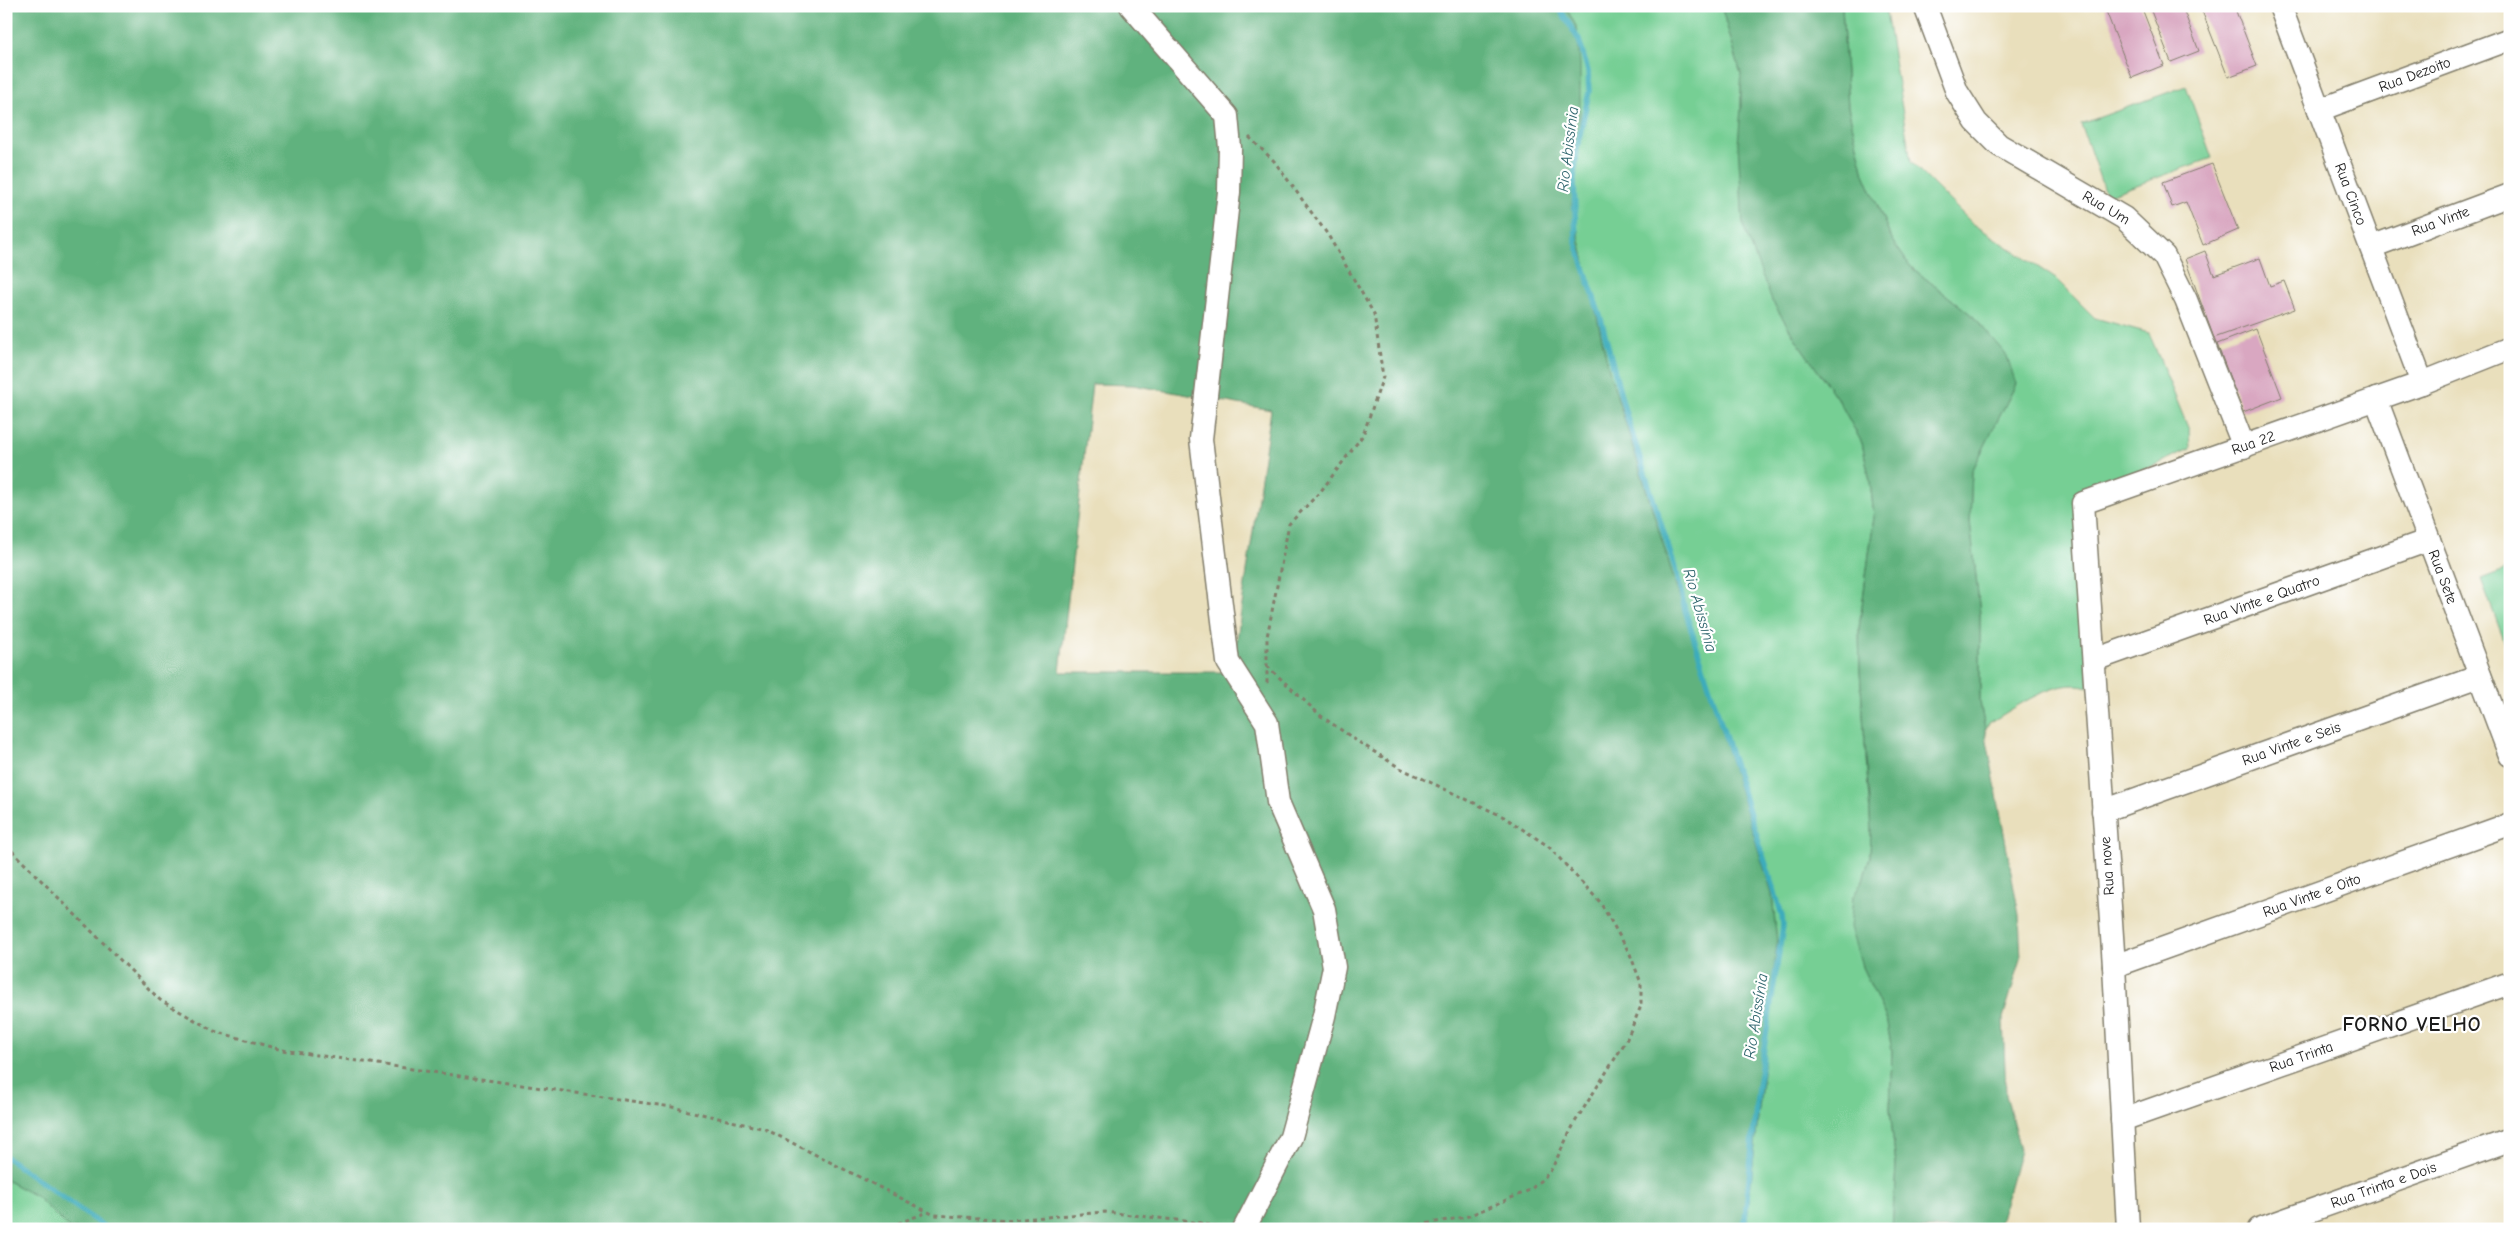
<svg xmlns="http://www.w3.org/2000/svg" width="2516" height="1235" viewBox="0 0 2516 1235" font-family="'Comic Neue',sans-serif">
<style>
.green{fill:#76cf94;stroke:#497658}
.forest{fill:#60b27e;stroke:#3e674d;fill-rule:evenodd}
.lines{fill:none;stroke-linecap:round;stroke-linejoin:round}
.stream{stroke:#3eacbb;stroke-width:5.5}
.building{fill:#d9a7c1}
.minor-casing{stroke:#827e6c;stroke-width:25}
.path{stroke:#827e6c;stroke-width:3;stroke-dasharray:4 4;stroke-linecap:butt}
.minor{stroke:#fff;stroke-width:22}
.labels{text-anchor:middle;stroke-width:4.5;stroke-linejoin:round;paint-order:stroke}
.street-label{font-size:15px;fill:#1c1c1c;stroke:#fff}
.water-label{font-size:16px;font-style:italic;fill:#2d646c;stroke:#fff}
.district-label{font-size:20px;font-weight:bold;letter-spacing:1px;fill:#1c1c1c;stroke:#fff}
</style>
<rect width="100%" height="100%" fill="#fff"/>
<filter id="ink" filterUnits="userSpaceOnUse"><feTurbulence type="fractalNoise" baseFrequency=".02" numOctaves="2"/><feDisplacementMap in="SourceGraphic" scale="10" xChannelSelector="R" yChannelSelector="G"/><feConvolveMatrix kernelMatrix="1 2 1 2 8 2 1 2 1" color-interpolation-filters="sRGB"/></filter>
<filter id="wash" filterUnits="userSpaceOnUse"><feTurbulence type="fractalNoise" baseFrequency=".0096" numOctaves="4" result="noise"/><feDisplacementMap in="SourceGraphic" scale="20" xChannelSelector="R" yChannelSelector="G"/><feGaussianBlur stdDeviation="1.12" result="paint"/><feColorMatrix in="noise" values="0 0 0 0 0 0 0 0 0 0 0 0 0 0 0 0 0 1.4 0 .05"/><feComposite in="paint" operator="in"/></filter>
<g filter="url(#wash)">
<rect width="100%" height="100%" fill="#e9dfbc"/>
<path class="green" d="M1565,6H1721L1741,74V108L1772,301L1799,344L1839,401L1862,443L1870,481L1874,517L1859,628L1860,672L1871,830L1870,857L1863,880L1853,897L1862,967L1886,1018L1892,1050L1890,1109L1896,1166L1892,1229H1746L1777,942L1772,894L1609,370L1572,205L1580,130L1577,28Z
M1842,6H1885L1911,162L1972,223L2056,279L2095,318L2149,333L2189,430L2190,449L2106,487L2076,497L2089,687C2055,677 2017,707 1989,723L1985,729L1980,702V614L1970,521L1972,471L2016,384L1974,317L1911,267L1893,242L1864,174L1848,107Z
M2186,86L2212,158L2106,196L2081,124Z
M2510,568V654H2509L2481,579Z
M6,1180L36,1196L70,1229H6Z"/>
<path class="forest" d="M6,6H1565L1577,28L1580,64V130L1572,205L1609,370L1772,894L1777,942L1746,1229H70L36,1196L6,1180ZM1092,384L1133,385L1271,410L1232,672H1060Z
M1721,6H1842L1848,107L1864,174L1893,242L1911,267L1974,317L2007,356L2016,384L1972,471L1970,521L1980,614V702L2019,915L2021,959L2003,1018L2006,1095L2020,1150L1998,1229H1892L1896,1166L1890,1109L1892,1050L1886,1018L1862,967L1850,927L1853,897L1863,880L1870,857L1871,830L1860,672L1859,628L1874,517L1870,481L1862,443L1839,401L1799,344L1772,301L1743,225L1738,144L1741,108V74Z"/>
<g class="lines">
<path class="stream" d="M1558,6L1579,40L1588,71L1589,92L1577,149L1574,182L1576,243L1601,319L1625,411L1677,574L1685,610L1782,915L1783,926L1758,1087L1744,1229
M6,1157L107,1229"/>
</g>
<g id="blocks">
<path class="building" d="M2104,6H2141L2164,65L2132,78Z
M2149,6H2182L2199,51L2171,62Z
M2200,6H2234L2257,66L2228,77Z
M2212,164L2238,230L2203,245L2186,202L2172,207L2163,182Z
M2205,251L2214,275L2260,258L2270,286L2284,281L2295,309L2214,338L2185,259Z
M2256,329L2282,397L2243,412L2217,344Z"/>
</g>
</g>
<g filter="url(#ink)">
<use href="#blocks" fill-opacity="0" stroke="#827e6c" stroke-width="1"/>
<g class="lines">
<g class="minor-casing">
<g id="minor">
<path d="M1131,6L1227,116L1230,148L1229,192L1201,439L1228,662L1267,723L1278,802L1324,909L1334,967L1324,1016L1291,1137L1244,1229"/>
<path id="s1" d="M1925,6L1957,92L1976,122L1999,145L2124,218L2164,256L2186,300L2244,447"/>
<path id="s2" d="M2280,6L2422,383"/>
<path id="s3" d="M2319,110L2510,39"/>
<path id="s4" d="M2371,247L2510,195"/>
<path id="s5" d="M2376,399L2510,755"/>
<path id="s6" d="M2094,660L2429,540"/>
<path id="s7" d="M2103,811L2480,676"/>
<path id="s8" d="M2114,966L2510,824"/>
<path id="s9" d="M2122,1120L2510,983"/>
<path id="s10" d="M2128,1229L2114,966L2083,503L2422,383L2510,348"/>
<path id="s11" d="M2259,1229L2510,1140"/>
</g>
</g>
<path class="path" d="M1249,137L1274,161L1328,235L1374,314L1383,377L1363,435L1321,491L1289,524L1267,637V685
M1267,666L1321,716L1357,741L1400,768L1504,817L1548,846L1600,902L1630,954L1641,983V1006L1626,1041L1575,1122L1550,1172L1530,1190L1466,1217L1393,1229
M6,845L160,1000L214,1031L282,1050L672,1107L765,1129L934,1215L1010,1220L1105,1212L1202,1223L1223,1229
M883,1229L928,1212
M1302,1229L1324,1227L1363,1229"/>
<use href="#minor" class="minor"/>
</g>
</g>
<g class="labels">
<g class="street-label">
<text dy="5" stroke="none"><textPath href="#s3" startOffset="102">Rua Dezoito</textPath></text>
<text dy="5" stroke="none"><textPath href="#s2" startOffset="201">Rua Cinco</textPath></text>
<text dy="5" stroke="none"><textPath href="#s1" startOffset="284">Rua Um</textPath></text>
<text dy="5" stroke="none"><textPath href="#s4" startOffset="74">Rua Vinte</textPath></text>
<text dy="5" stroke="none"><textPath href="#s10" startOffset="908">Rua 22</textPath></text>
<text dy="5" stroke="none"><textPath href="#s5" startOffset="190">Rua Sete</textPath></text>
<text dy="5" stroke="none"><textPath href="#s6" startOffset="178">Rua Vinte e Quatro</textPath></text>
<text dy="5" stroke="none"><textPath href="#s7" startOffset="200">Rua Vinte e Seis</textPath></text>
<text transform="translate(2107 866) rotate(-94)" y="5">Rua nove</text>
<text dy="5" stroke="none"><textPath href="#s8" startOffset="210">Rua Vinte e Oito</textPath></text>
<text dy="5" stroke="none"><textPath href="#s9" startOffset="190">Rua Trinta</textPath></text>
<text dy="5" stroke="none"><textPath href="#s11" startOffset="132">Rua Trinta e Dois</textPath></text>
</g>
<g class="water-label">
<text transform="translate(1567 149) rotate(-83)" y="6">Rio Abissínia</text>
<text transform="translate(1701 610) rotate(74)" y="6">Rio Abissínia</text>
<text transform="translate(1755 1016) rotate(-81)" y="6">Rio Abissínia</text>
</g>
<g class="district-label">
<text x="2412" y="1031">FORNO VELHO</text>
</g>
</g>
<rect width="2516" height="1235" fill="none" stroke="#fff" stroke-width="25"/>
</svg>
